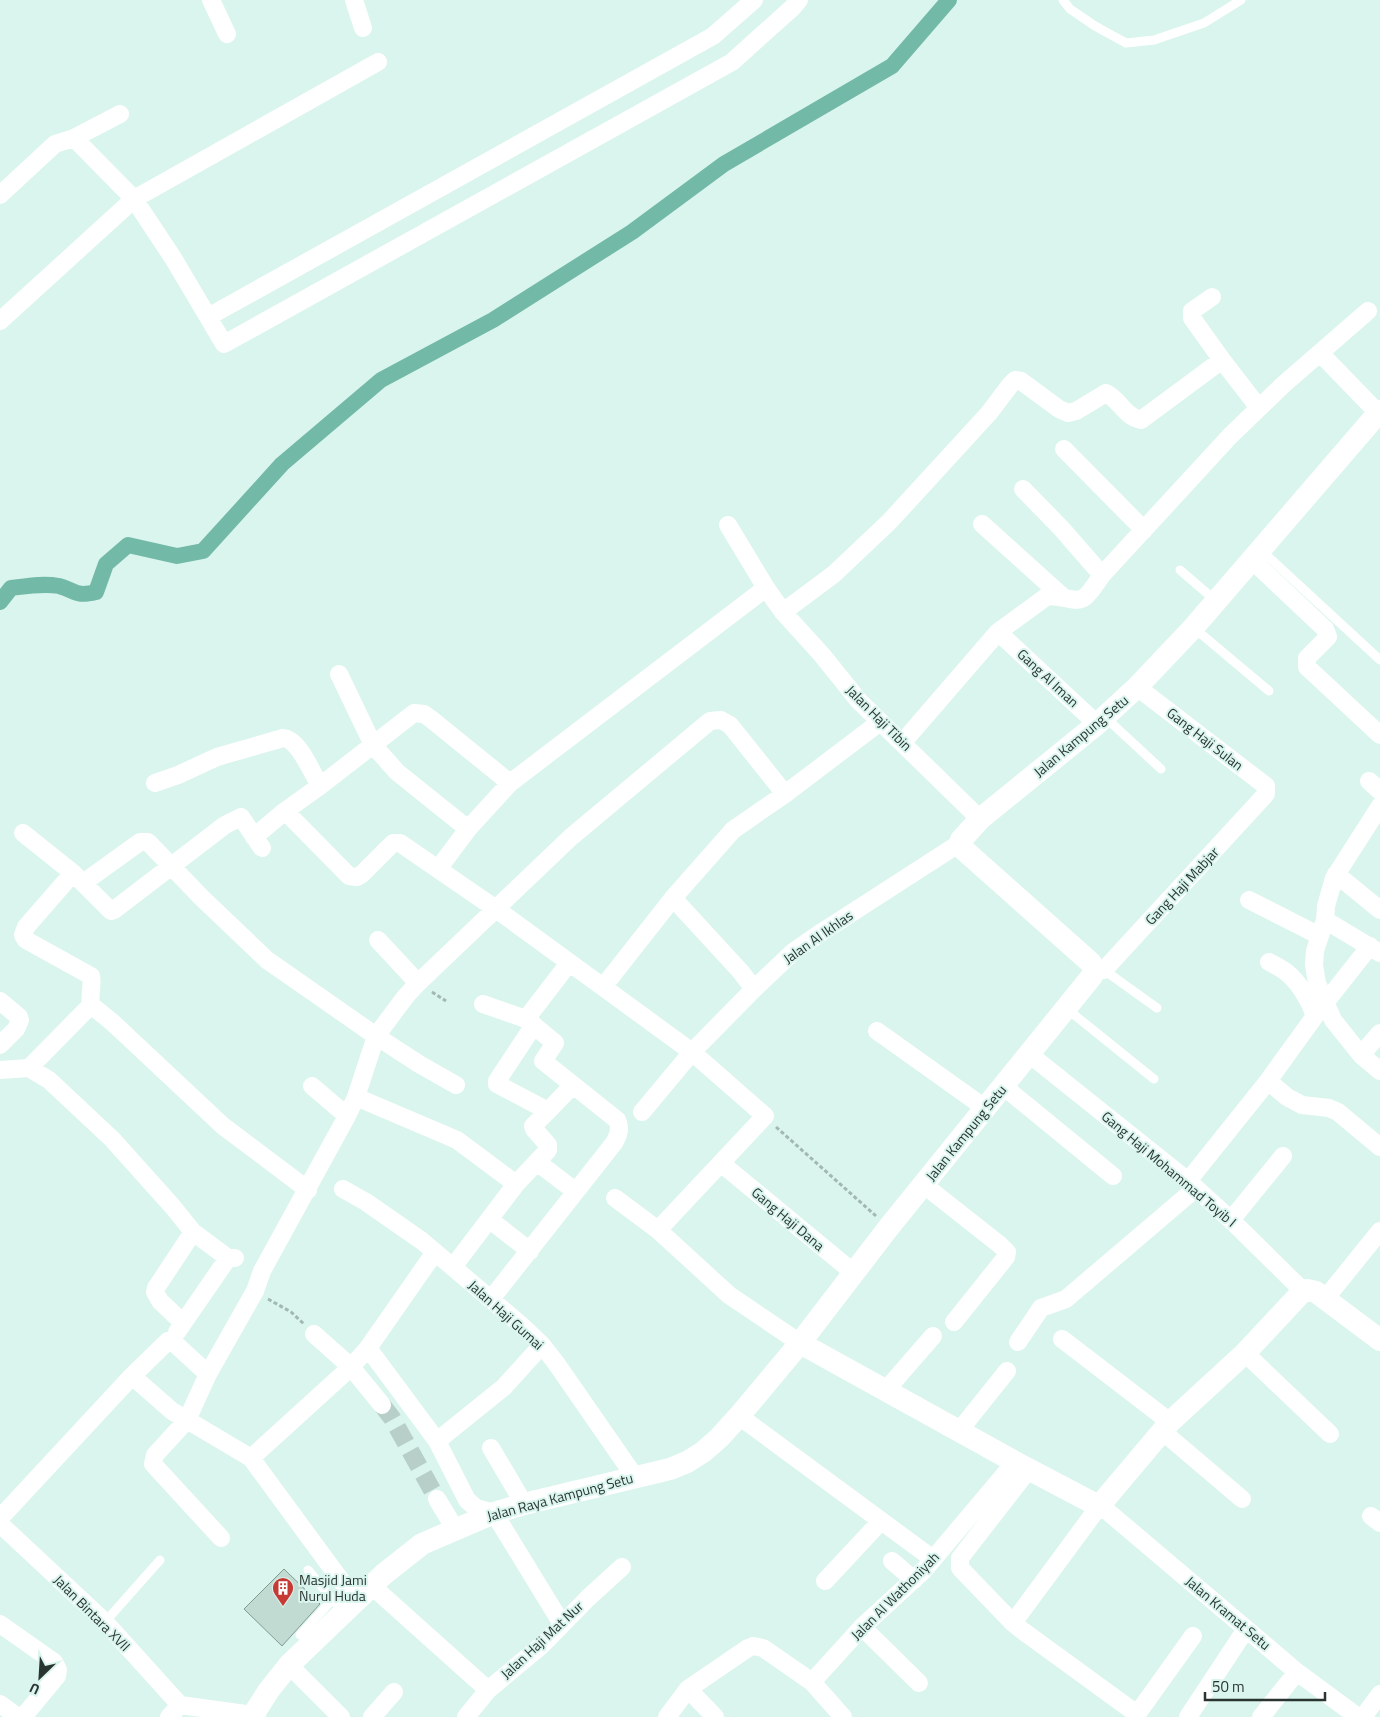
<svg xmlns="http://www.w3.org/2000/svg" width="1380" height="1717" viewBox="0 0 1380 1717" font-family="'Titillium Web',sans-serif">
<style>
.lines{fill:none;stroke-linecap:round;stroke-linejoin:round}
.canal{stroke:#73b9a7;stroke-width:16}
.building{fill:#c1dbd3;stroke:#829a93}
.minor-tunnel{stroke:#b7cfc8;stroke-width:18;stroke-dasharray:18 9;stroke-linecap:butt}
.path{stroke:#a2b8b2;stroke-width:3;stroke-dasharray:4 2.5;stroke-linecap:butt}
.service{stroke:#fff;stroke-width:9}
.minor{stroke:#fff;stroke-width:18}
.tertiary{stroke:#fff;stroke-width:22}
.labels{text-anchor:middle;stroke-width:4;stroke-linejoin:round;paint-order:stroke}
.street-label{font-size:14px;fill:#2a3532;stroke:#daf5ed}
.poi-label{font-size:14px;fill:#2a3532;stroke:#daf5ed;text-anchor:start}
</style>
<rect width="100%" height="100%" fill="#daf5ed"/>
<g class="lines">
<path class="canal" d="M0,602L11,588C27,586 43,583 59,586C77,591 75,597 96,592L106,564L128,545L177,556L203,551L282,464L381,380L493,320L632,232L724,164L892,66L949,0"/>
</g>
<path class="building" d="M284,1569L320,1604L282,1646L244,1609Z"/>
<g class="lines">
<path class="minor-tunnel" d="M382,1405L392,1418L437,1499"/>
<path class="path" d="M432,992L446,1001
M776,1127L876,1216
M268,1299L291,1312L304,1324"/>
<path class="service" d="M1063,0L1070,9L1095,26L1126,43L1154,40L1204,23L1241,0
M1261,550L1380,660
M1180,570L1216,601
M1194,628L1269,691
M1105,717L1161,769
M1104,970L1157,1008
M1067,1009L1154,1079
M308,1570L343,1612
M105,1622L160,1560
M300,1635L333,1599"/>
<path class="minor" d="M211,0L227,34
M354,0L363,28
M74,138L134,199L173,258L224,344L732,62L792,8L799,0
M0,195L55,144L74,138L120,114
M1212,297L1192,311V318L1222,360L1259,408
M208,317L713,36L754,0
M0,321L134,199L378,62
M1320,353L1378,413
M1064,449L1144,530
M1023,489L1061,528L1102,575
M982,524L1063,597
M728,525L766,588
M1252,560L1325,629L1328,637L1307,658V667L1380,735
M783,612L834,574L890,521L989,413L1011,384L1015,380L1021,381L1059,409L1068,413L1076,411L1106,393C1121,401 1124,416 1141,420L1222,360
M998,632L1097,724
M339,674L373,745L397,772L468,829
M903,742L998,632L1046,597C1059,593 1075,605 1085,597C1091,592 1097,582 1102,575L1230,436L1284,384L1368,311
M1369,781L1380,791
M155,783L178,775L217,757L283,738C299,739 312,773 320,786
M1380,806L1334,878L1326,906L1325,920L1315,951L1314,965L1317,983L1333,1020L1361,1055L1380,1071
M285,811L349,876L357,877L362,874L393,843H400L496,909L692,1052L765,1116L658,1230
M23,833L73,873L111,911L114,910L225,825L241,817L262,848
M254,837L285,811L320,786L414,713L424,714L431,719L510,783
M438,869L468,829L510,783L766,588L783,612L822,655L859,701L980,819
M73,873L26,927L23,935L26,940L91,976C93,985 89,995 91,1005L112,1022L223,1126L308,1190
M1336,874L1380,910
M83,883L140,842H148L202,898L267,960L376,1036L419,1064L456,1085
M673,898L741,972L754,989
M1249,900L1320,936
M1325,920L1380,953
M378,940L418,983
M1094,971L1104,970L1266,794V786L1137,687
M603,987L673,898L733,830L785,794
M0,1001L19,1017L20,1020L16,1029L0,1045
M1325,1003L1370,946
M483,1004L526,1019L555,1043L543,1061L617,1120C621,1128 619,1135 614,1143L491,1299
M526,1019L569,963
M534,1025L497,1081V1084L548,1111L573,1085
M877,1031L985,1108
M1029,1054L1188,1181L1231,1220L1303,1291
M1361,1055L1380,1033
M29,1068L91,1005
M0,1070L29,1068L49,1080L112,1139L173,1207L193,1232L228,1258H235
M1268,1081L1287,1097L1302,1105L1329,1108L1338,1112L1380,1147
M312,1086L347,1116
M1003,1086L1113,1176
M356,1097L457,1140L516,1184
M642,1112L692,1052L754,989L793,952L822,932L960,843
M537,1162L575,1191
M722,1164L854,1273
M1188,1181L1268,1081L1315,1016C1310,1001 1299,982 1286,972C1281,968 1275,965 1269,962
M924,1185L1000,1245L1007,1252L1006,1257L954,1322
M343,1189L366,1202L422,1241L521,1325L542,1345L556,1363L635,1477
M615,1198L658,1230L729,1295L800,1343
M490,1220L530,1251
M1231,1220L1283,1156
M453,1267L516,1184L548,1150V1145L534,1129L533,1126L548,1111
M1325,1299L1380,1231
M183,1323L160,1301L155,1292L156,1288L193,1232
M177,1332L228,1258
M314,1334L351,1367L382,1405
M1062,1339L1170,1422
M1018,1342L1041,1308L1066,1299L1195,1189
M368,1348L437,1441L467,1500L476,1508L494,1513L562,1624
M1245,1353L1330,1434
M208,1374L187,1420L155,1455L153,1464L221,1538
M132,1376L172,1411L251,1458L356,1601
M886,1390L933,1336
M739,1416L933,1559
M959,1431L1007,1371
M1162,1431L1242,1499
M437,1441L504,1387L542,1345
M491,1448L524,1504
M251,1458L351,1367L368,1348L435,1252
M437,1499L455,1529
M1371,1516L1380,1523
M0,1518L132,1376L168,1341L171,1340L208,1374L255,1291L262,1271L347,1116L356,1097L376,1036L406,996L418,983L571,837L710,721L721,720L730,725L785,794L880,722
M0,1524L105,1622L180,1705
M892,1561L914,1580
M825,1581L881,1521
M372,1586L488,1690
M1013,1623L960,1568V1558L1029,1469
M0,1624L54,1662L58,1670L57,1676L23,1717
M862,1627L919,1683
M289,1665L341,1717
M812,1682L862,1627L924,1570L1015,1462
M688,1689L715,1717
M0,1704L18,1717
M180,1705L253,1715
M1137,1714L1023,1631L1013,1623L1100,1505L1297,1672L1358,1717
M169,1717L180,1705
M372,1717L394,1692
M466,1717L488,1690L542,1645L588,1598L622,1567
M667,1717L688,1689L748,1648L753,1646L763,1648L812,1682L843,1717
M1135,1717L1193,1636
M1188,1717L1246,1629
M1261,1717L1297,1672
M1363,1717L1380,1694"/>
<path class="tertiary" d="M800,1343L1015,1462L1091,1502L1100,1505L1170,1422L1245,1353L1303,1291L1307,1290L1316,1292L1380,1340
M255,1717L253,1715L269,1690L289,1665L384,1574L422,1544L494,1513L524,1504L670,1469L687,1462L703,1452L719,1438L739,1416L800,1343L889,1227L1092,976L1094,971L1091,963L964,850L960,843L961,840L980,819L1097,724L1137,687L1193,628L1380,411"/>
</g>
<defs>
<g id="building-pin" transform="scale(1.125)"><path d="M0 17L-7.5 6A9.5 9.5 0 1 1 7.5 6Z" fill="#c73934" stroke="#daf5ed"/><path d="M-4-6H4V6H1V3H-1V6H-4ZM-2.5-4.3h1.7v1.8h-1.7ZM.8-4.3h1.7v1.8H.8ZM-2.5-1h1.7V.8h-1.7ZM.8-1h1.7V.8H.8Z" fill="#fff"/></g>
</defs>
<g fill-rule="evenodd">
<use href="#building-pin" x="283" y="1588"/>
</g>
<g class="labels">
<g class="street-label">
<text transform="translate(1048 678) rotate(43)" y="5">Gang Al Iman</text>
<text transform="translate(879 718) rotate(45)" y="5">Jalan Haji Tibin</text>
<text transform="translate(1081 736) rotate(-40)" y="5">Jalan Kampung Setu</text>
<text transform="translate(1205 739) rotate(38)" y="5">Gang Haji Sulan</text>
<text transform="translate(1182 886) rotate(-47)" y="5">Gang Haji Mabjar</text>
<text transform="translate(818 937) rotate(-35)" y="5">Jalan Al Ikhlas</text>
<text transform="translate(966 1133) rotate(-51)" y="5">Jalan Kampung Setu</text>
<text transform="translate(1169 1169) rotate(40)" y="5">Gang Haji Mohammad Toyib I</text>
<text transform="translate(788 1219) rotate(40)" y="5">Gang Haji Dana</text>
<text transform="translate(506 1315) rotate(42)" y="5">Jalan Haji Gumai</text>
<text transform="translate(560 1497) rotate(-15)" y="5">Jalan Raya Kampung Setu</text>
<text transform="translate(895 1596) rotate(-45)" y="5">Jalan Al Wathoniyah</text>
<text transform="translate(92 1613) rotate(45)" y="5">Jalan Bintara XVII</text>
<text transform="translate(1228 1613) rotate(40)" y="5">Jalan Kramat Setu</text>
<text transform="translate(542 1640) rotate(-43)" y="5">Jalan Haji Mat Nur</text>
</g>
<g class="poi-label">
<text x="299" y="1585">Masjid Jami<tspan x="299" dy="16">Nurul Huda</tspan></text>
</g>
</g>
<g transform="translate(40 1677) rotate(205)" stroke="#daf5ed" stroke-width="4" paint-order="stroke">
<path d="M0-4L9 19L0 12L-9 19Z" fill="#2a3532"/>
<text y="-8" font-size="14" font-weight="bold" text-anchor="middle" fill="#2a3532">U</text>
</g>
<path d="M1205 1692v8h120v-8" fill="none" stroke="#2a3532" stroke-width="2.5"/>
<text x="1212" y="1692" font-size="15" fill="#2a3532" stroke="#daf5ed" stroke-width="4" paint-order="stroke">50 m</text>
</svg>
